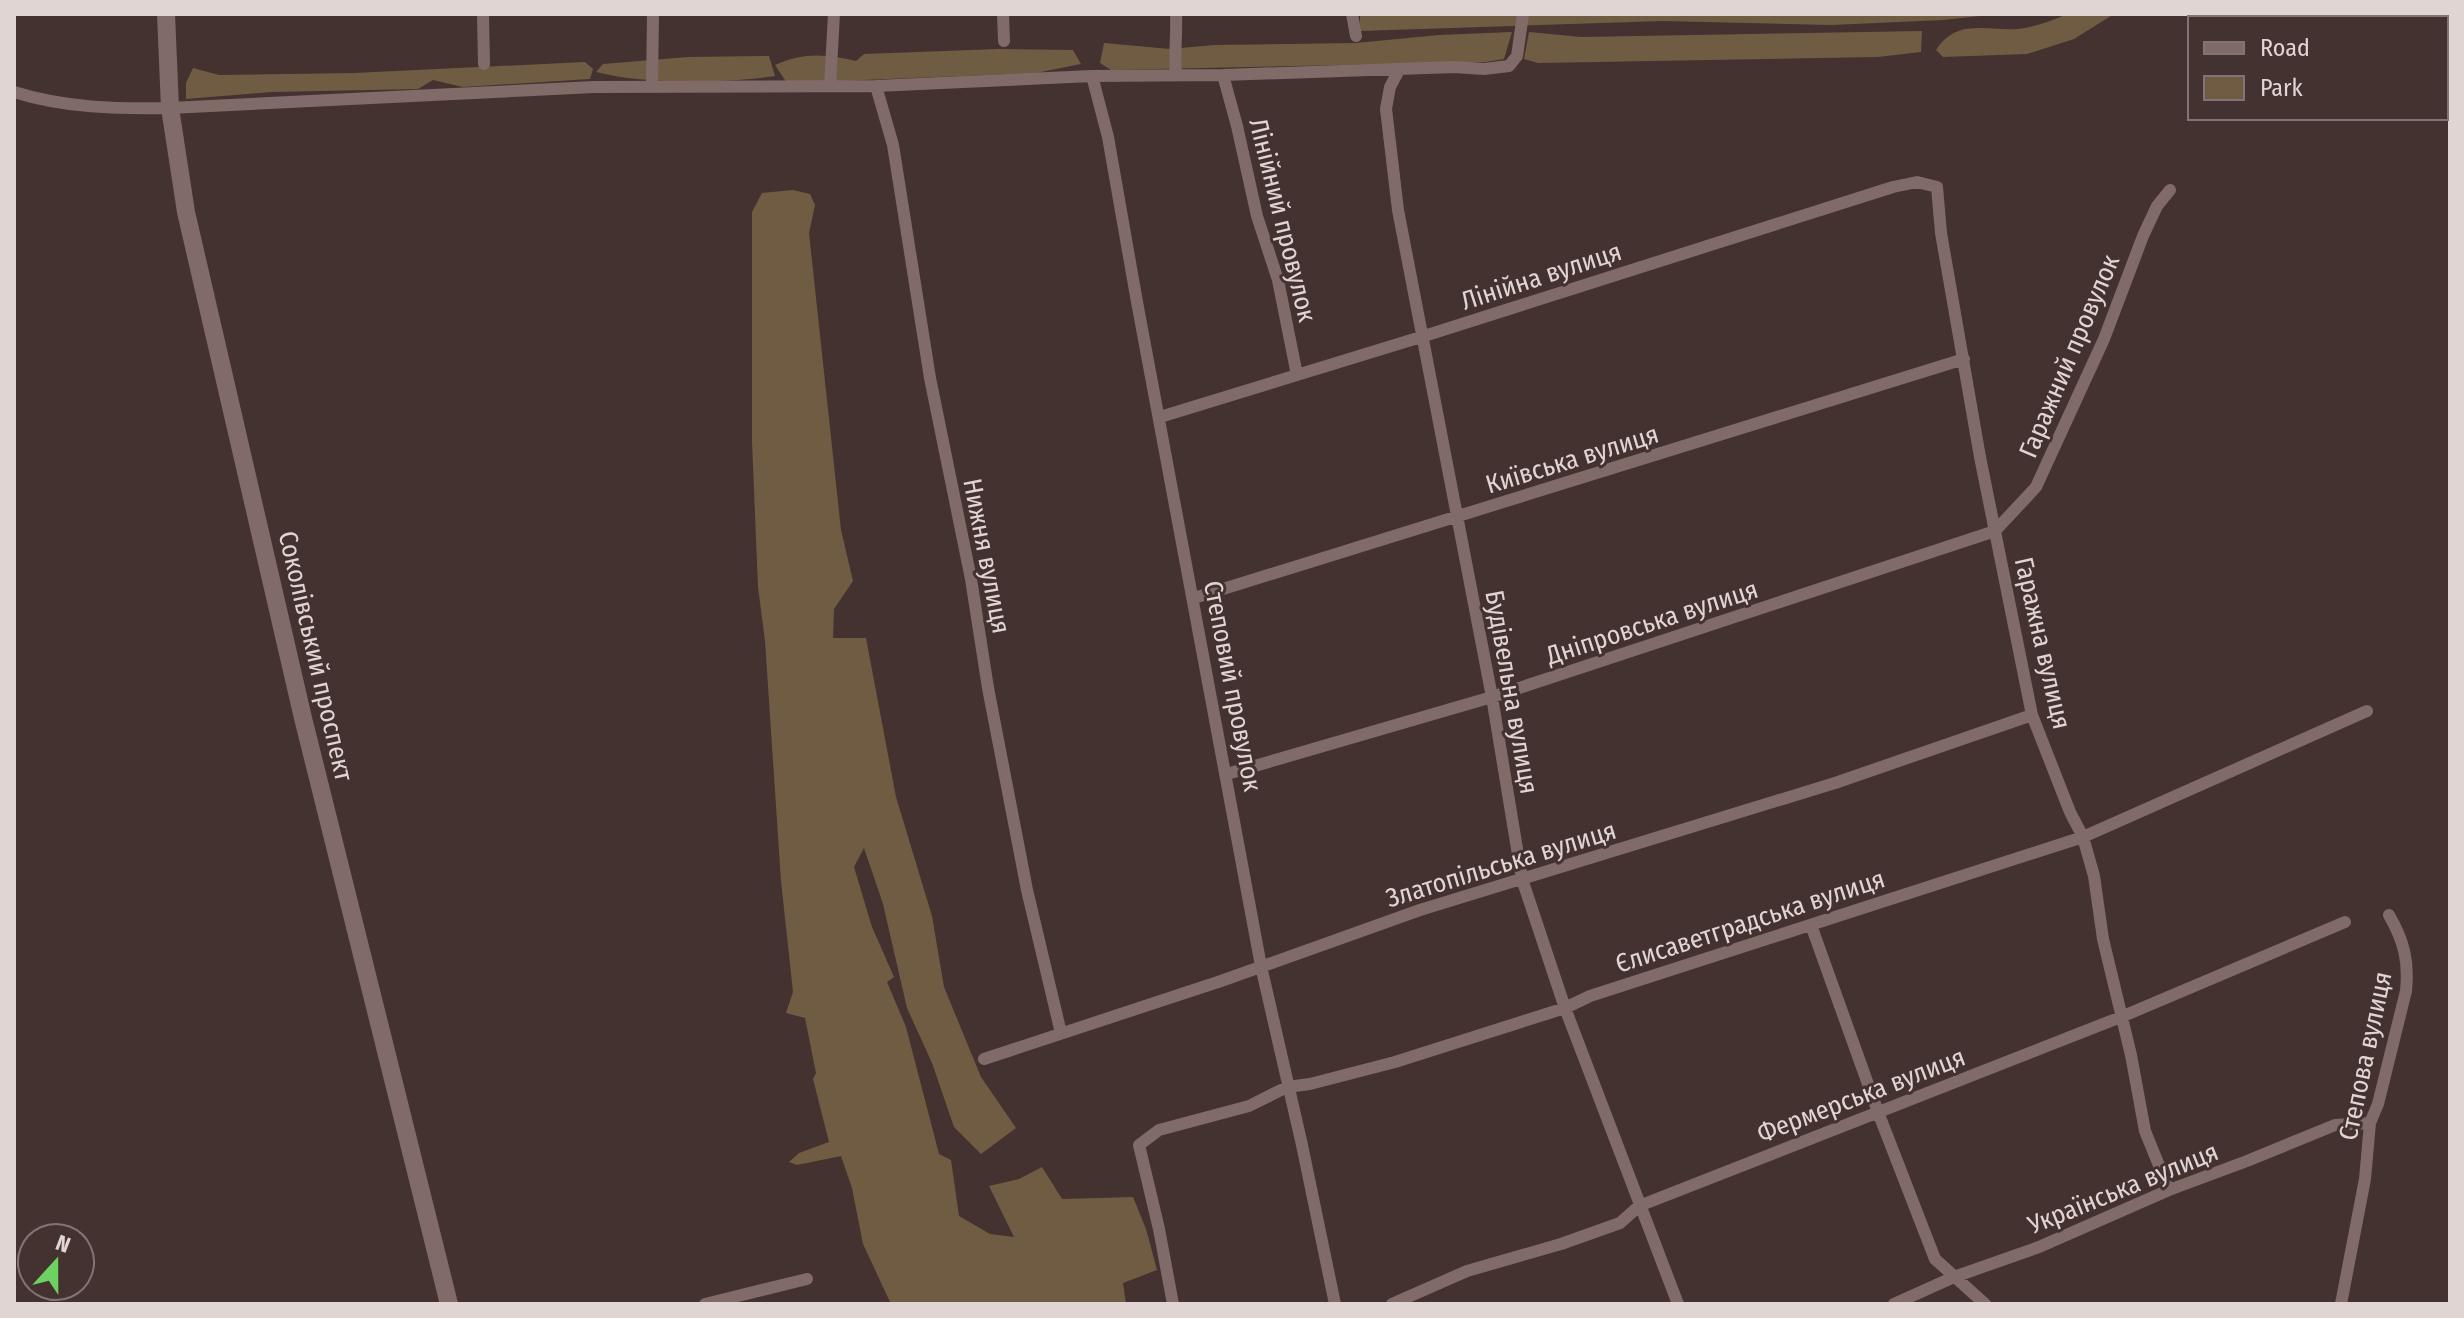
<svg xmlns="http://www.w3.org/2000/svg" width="2464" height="1318" viewBox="0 0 2464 1318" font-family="'Fira Sans Condensed',sans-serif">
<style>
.green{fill:#705c43}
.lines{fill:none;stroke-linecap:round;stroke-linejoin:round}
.street{stroke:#816b69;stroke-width:12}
.secondary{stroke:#816b69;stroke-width:18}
.labels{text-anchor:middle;stroke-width:6;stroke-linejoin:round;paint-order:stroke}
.street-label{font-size:26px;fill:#e1d5d4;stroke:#443230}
</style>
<rect width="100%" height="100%" fill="#443230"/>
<path class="green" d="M1360,14H1998L1943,20L1831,25L1663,21L1360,31Z
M2067,14H2114L2074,39L2027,54L1943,57L1936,50C1957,18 1985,31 2018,29C2035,27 2052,21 2067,14Z
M1922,31L1921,52L1878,57L1538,63L1524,59L1529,32L1581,37Z
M1512,32L1504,59L1485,62L1111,70L1100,63L1104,43L1170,49L1214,45L1356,43L1439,35Z
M998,49L1073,50L1081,64L1036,73L787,83L775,65C803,52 827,54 856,61L864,54Z
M769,56L775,76C725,83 644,85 596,72L603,64L688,57Z
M585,62L593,69L590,79L463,87L433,80L418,89L272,92L186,99V83L193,68L219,75L354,73Z
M793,190L810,194L815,205L809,233L841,530L853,581L834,609L833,638H866L896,797L932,916L944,987L981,1077L1016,1128L981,1154L954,1127L932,1063L907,1008L883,904L864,848L854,867L872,927L894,977L887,982L906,1027L939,1154L951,1160L959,1216L990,1234L1014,1237L989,1186L1019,1179L1042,1167L1062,1199L1133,1197L1146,1229L1157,1270L1123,1283L1126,1304H891L863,1244L852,1188L841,1156L797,1165L789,1162L799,1153L829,1142L813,1079L816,1073L805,1018L786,1013L793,992L781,881L765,641L758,587L752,441V212L762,193Z"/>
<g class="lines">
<path class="street" d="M483,14L484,64
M1003,14L1004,41
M1352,14L1356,36
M1399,70L1390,87L1386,109L1398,210L1492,697L1522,879L1565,1008L1678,1304
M1176,75C1174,54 1177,35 1176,14
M1223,75L1237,126L1257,216L1278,280L1297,375
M1092,76L1108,137L1137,302L1261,966L1302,1145L1335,1304
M830,86L834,14
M876,86L893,145L930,378L971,579L988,688L1027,890L1061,1033
M652,87L653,14
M14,92C65,108 117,109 170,108L594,87L876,86L1092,76L1223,75L1455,67L1484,69L1509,66L1517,56L1523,14
M1160,417L1421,337L1893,187L1917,182L1937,187L1941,233L1980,457L2032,715L2070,812L2083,837L2094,876L2103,939L2131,1055L2145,1131L2169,1190
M1194,598L1964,359
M1227,774L1492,697L1995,531L2036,487L2104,339L2143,236L2157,206L2170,190
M1811,925L1878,1112L1935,1259L1985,1304
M984,1059L1221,981L1420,910L1835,783L2032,715
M705,1304L807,1279
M1173,1304L1159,1229L1139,1145L1159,1130L1249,1106L1287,1087L1310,1084L1395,1062L1565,1008L1590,996L2083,837L2367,711
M1392,1304L1467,1271L1561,1244L1620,1223L1639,1206L2121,1017L2345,922
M1894,1304L1954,1277L2039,1247L2169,1190L2247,1161L2335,1125L2370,1123
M2341,1304L2365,1179L2370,1123L2378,1104L2406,991C2409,961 2404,941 2389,915"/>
<path class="secondary" d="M166,14L170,108L186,212L303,718L449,1304"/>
</g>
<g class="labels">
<g class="street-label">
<text transform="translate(1283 220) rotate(76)" y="9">Лінійний провулок</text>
<text transform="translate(1541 276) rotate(-18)" y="9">Лінійна вулиця</text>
<text transform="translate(2069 356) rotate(-67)" y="9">Гаражний провулок</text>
<text transform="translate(1572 459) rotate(-17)" y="9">Київська вулиця</text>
<text transform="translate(987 556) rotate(79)" y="9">Нижня вулиця</text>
<text transform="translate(1652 622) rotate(-18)" y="9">Дніпровська вулиця</text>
<text transform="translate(2043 643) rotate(77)" y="9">Гаражна вулиця</text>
<text transform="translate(316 656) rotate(77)" y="9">Соколівський проспект</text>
<text transform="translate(1233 686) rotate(79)" y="9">Степовий провулок</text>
<text transform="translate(1512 692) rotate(80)" y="9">Будівельна вулиця</text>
<text transform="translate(1501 864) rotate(-17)" y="9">Златопільська вулиця</text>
<text transform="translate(1750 921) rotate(-18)" y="9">Єлисаветградська вулиця</text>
<text transform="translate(2365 1056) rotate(-78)" y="9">Степова вулиця</text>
<text transform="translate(1861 1095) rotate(-21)" y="9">Фермерська вулиця</text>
<text transform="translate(2123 1188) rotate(-22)" y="9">Українська вулиця</text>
</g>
</g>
<rect width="2464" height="1318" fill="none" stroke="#e1d5d4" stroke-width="32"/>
<rect x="2188" y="16" width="260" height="104" fill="#443230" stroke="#837372" stroke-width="2"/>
<rect x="2204" y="42" width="40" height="12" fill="#816b69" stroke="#837372" stroke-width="2"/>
<text x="2260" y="56" font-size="24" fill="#e1d5d4">Road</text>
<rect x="2204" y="76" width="40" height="24" fill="#705c43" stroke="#837372" stroke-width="2"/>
<text x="2260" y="96" font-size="24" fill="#e1d5d4">Park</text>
<g transform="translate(56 1262) rotate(21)"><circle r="38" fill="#443230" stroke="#837372" stroke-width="2"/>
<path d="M0-6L14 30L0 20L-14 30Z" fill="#6cd362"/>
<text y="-12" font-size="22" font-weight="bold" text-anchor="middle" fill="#e1d5d4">N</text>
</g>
</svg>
